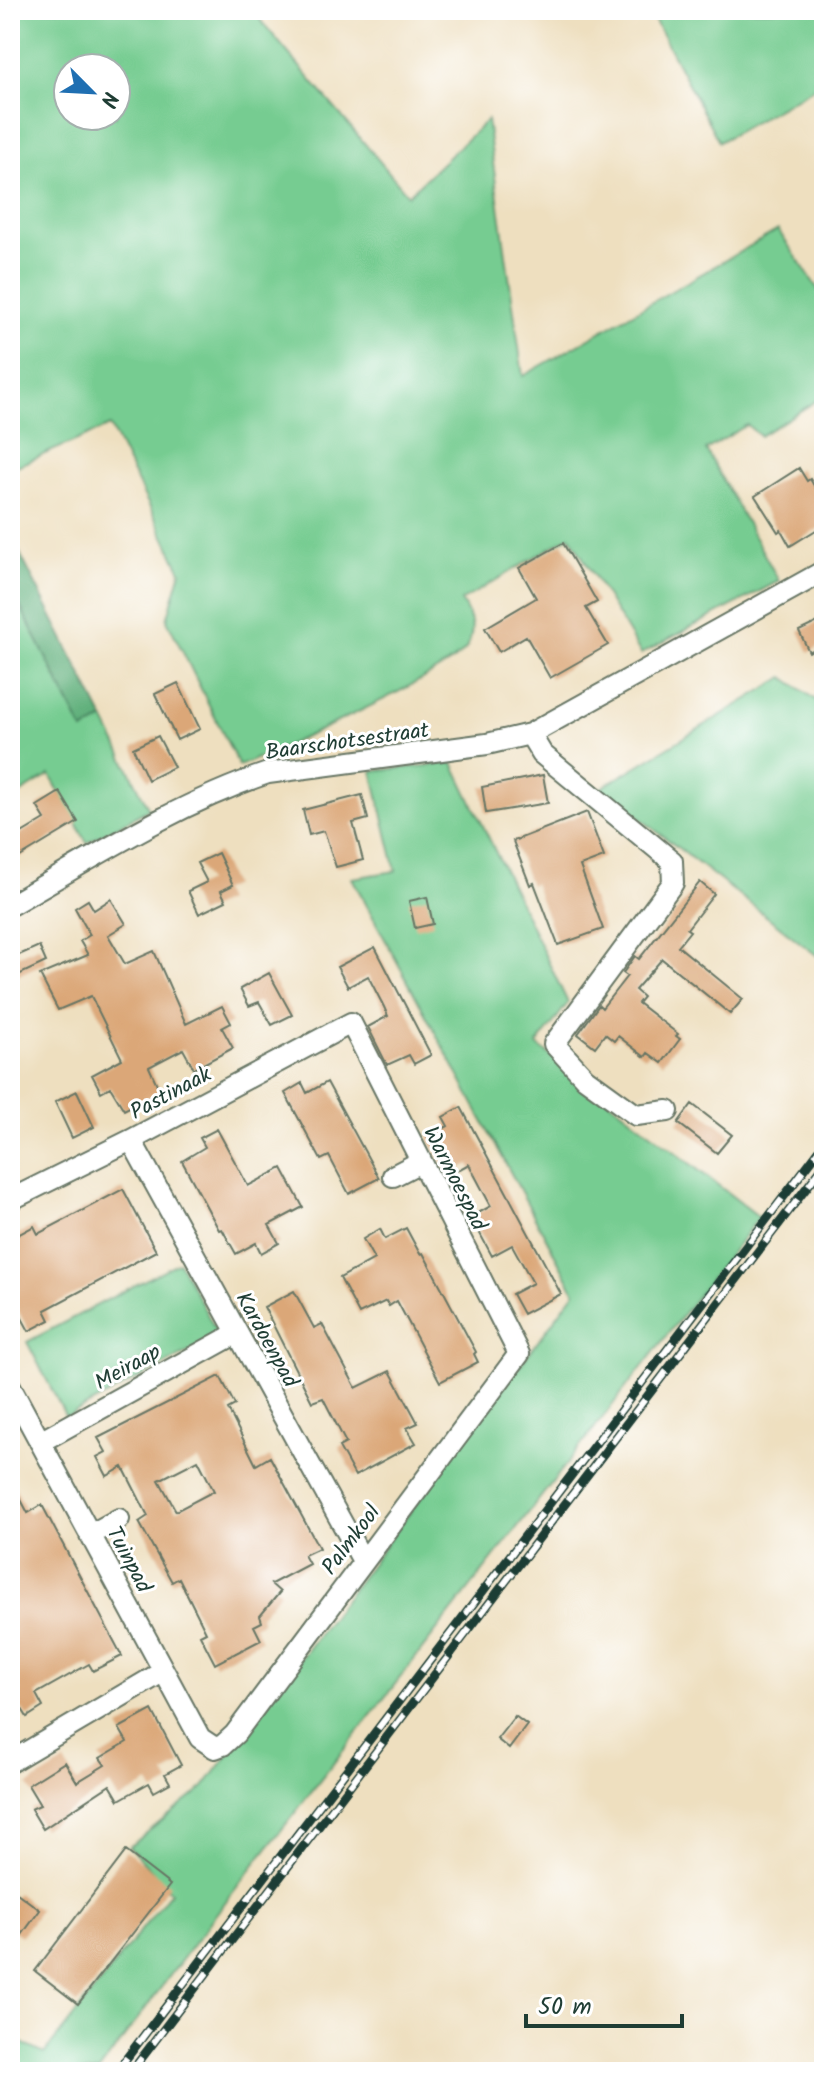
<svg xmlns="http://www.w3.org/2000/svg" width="834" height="2082" viewBox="0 0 834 2082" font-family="Kalam,sans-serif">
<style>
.green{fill:#76cc91;stroke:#4a8462;stroke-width:2;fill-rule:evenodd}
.forest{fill:#60b07b;stroke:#407658;stroke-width:2}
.building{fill:#dba778;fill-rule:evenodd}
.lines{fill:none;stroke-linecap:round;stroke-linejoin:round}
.minor-casing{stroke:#677665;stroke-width:24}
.minor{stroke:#fff;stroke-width:20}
.rail-casing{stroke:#1f3d34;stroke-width:9}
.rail{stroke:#fff;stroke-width:6;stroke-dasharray:18;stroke-linecap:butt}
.labels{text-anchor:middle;stroke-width:6;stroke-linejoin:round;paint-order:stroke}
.street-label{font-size:22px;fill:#1f3d34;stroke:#fff}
</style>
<rect width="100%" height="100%" fill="#fff"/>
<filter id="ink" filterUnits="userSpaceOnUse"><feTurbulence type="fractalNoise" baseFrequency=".0125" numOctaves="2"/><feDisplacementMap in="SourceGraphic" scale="16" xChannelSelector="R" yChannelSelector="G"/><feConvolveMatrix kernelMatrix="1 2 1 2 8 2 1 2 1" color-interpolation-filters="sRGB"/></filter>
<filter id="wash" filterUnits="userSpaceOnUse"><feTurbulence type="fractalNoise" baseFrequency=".006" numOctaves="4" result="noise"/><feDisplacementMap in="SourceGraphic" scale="32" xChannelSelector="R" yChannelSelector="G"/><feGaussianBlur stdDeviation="1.8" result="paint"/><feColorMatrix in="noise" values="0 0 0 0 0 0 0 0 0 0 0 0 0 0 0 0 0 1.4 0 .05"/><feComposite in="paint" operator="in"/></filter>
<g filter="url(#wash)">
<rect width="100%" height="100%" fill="#eedfbf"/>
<path class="green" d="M10,10H252L408,195L487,120L523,376L778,230L824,298V396L760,436L747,425L706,450L779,581L641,654L570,536L461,601C471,617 476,628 467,647C454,672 275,751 239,766L167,620L181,571L110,426L10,469ZM116,68V116H68V68Z
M649,10H824V82L719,142Z
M10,586L83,730L104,719L149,809L87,843L50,775L10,800Z
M784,677L824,706V961L601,788Z
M453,763L568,1003L537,1045L759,1217L216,1914L98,2072H10V2037L44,2054L171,1892L129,1847L204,1787L575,1292L352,878L396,871L372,771Z
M179,1262L219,1336L66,1417L27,1342Z"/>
<path class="forest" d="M10,534L104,719L83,731L10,586Z"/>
<g id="blocks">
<path class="building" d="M799,468L807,481L810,479L819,494L824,491V525L790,546L781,530L778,532L755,496Z
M563,543L597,602L586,608L608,645L550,678L526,636L499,652L485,628L536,598L519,568Z
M824,619V644L809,652L799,631Z
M178,683L200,729L177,740L155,694Z
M158,736L174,767L148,780L133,748Z
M543,775L548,803L486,813L482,787Z
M60,792L78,822L10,863V840L45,819L37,806Z
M362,795L368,819L353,823L363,860L336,867L324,831L309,835L303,810Z
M587,812L604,857L580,866L603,929L558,945L534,883L530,885L513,841Z
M218,853L233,885L221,891L226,901L199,914L188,891L207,882L197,863Z
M700,882L714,894L687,929L690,931L678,946L743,999L730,1014L662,959L635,990L643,997L638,1003L678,1034L676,1036L680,1039L662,1063L648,1053L645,1057L618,1036L614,1041L605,1034L595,1047L578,1034L599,1005L602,1008L627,976L623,973L635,956L639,959Z
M427,897L433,924L415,928L409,901Z
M111,899L126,924L108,935L125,964L154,951L186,1024L222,1006L231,1023L222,1028L233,1048L194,1069L183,1049L149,1067L160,1091L124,1110L110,1087L101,1092L92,1075L122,1059L91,996L58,1010L40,975L88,955L80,941L90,935L75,908L88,900L94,910Z
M39,946L46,962L10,979V959Z
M375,947L431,1055L414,1064L409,1055L387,1065L368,1027L388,1016L384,1007L368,976L348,987L337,967Z
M269,973L292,1015L272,1025L259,1002L249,1006L240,989Z
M327,1082L379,1178L349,1194L329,1156L321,1160L285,1093L302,1083L307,1093Z
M77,1091L94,1127L72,1138L55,1102Z
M692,1104L732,1135L717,1153L678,1123Z
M461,1107L561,1294L523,1314L512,1294L533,1283L512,1245L492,1256L471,1217L491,1206L474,1174L469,1164L449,1175L428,1137L448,1126L443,1117Z
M217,1129L248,1186L282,1168L303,1207L269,1225L279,1243L261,1253L256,1243L236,1254L222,1229L219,1230L182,1161L205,1147L200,1138Z
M123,1189L156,1251L45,1310L50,1320L29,1331L10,1296V1289L17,1285L10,1273V1239L34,1226L38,1234Z
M406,1228L420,1254L423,1253L476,1352L474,1354L478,1362L440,1382L397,1301L389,1306L386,1301L359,1314L340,1278L374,1259L363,1239L380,1229L385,1239Z
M294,1291L314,1328L322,1324L356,1388L390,1371L418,1423L407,1428L416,1443L355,1476L339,1447L346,1443L323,1398L312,1402L264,1307Z
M220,1376L235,1405L228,1409L256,1465L270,1457L319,1548L304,1555L309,1564L271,1584L280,1592L260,1616L262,1622L254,1626L261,1640L215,1664L200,1635L206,1632L179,1578L172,1582L139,1522L148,1516L123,1467L107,1476L97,1457L106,1452L98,1438ZM198,1460L214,1491L176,1511L159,1480Z
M10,1479L28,1513L42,1505L122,1656L93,1671L89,1664L36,1694L43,1707L27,1717L22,1709L10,1715Z
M152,1710L181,1765L165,1774L170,1783L154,1792L149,1783L119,1800L110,1785L43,1829L31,1809L40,1805L28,1785L65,1762L77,1782L105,1765L100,1758L127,1742L119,1728Z
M515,1716L527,1725L509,1749L497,1739Z
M126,1851L170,1885L78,2004L35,1971Z
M17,1893L40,1910L21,1936L10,1928V1903Z"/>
</g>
</g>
<g filter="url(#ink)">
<use href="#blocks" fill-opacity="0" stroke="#677665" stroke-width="2"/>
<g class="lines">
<g class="minor-casing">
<path id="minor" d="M530,734L542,754L672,861L673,883L554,1044L585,1078L636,1115L668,1111
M10,905C94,857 176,804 268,773L487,744L530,734L824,571
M131,1140L363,1561
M393,1176L420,1162
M10,1200L131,1140L351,1023L519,1354L235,1734L223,1745L215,1748L200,1738L10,1386
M40,1442L237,1333
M90,1535L119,1519
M10,1762L164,1671"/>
</g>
<use href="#minor" class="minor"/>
<g class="rail-casing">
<path id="rail" d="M116,2072L824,1144
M131,2072L824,1165"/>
</g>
<use href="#rail" class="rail"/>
</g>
</g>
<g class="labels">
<g class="street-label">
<text transform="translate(347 740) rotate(-8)" y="8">Baarschotsestraat</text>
<text transform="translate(170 1092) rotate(-28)" y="8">Pastinaak</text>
<text transform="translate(456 1178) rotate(63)" y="8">Warmoespad</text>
<text transform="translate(268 1339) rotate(61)" y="8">Kardoenpad</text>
<text transform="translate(127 1366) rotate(-29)" y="8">Meiraap</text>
<text transform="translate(350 1539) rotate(-53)" y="8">Palmkool</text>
<text transform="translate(130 1559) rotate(62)" y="8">Tuinpad</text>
</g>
</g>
<rect width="834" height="2082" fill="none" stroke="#fff" stroke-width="40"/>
<g transform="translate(92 92) rotate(114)"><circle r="38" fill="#ffffff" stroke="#a5b1ae" stroke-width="2"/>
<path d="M0-6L14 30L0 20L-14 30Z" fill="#1f6fb2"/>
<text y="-12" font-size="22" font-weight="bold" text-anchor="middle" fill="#1f3d34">N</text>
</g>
<path d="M526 2014v12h156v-12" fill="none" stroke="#1f3d34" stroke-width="4"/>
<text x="538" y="2014" font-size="24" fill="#1f3d34" stroke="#ffffff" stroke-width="6" paint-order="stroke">50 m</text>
</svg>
